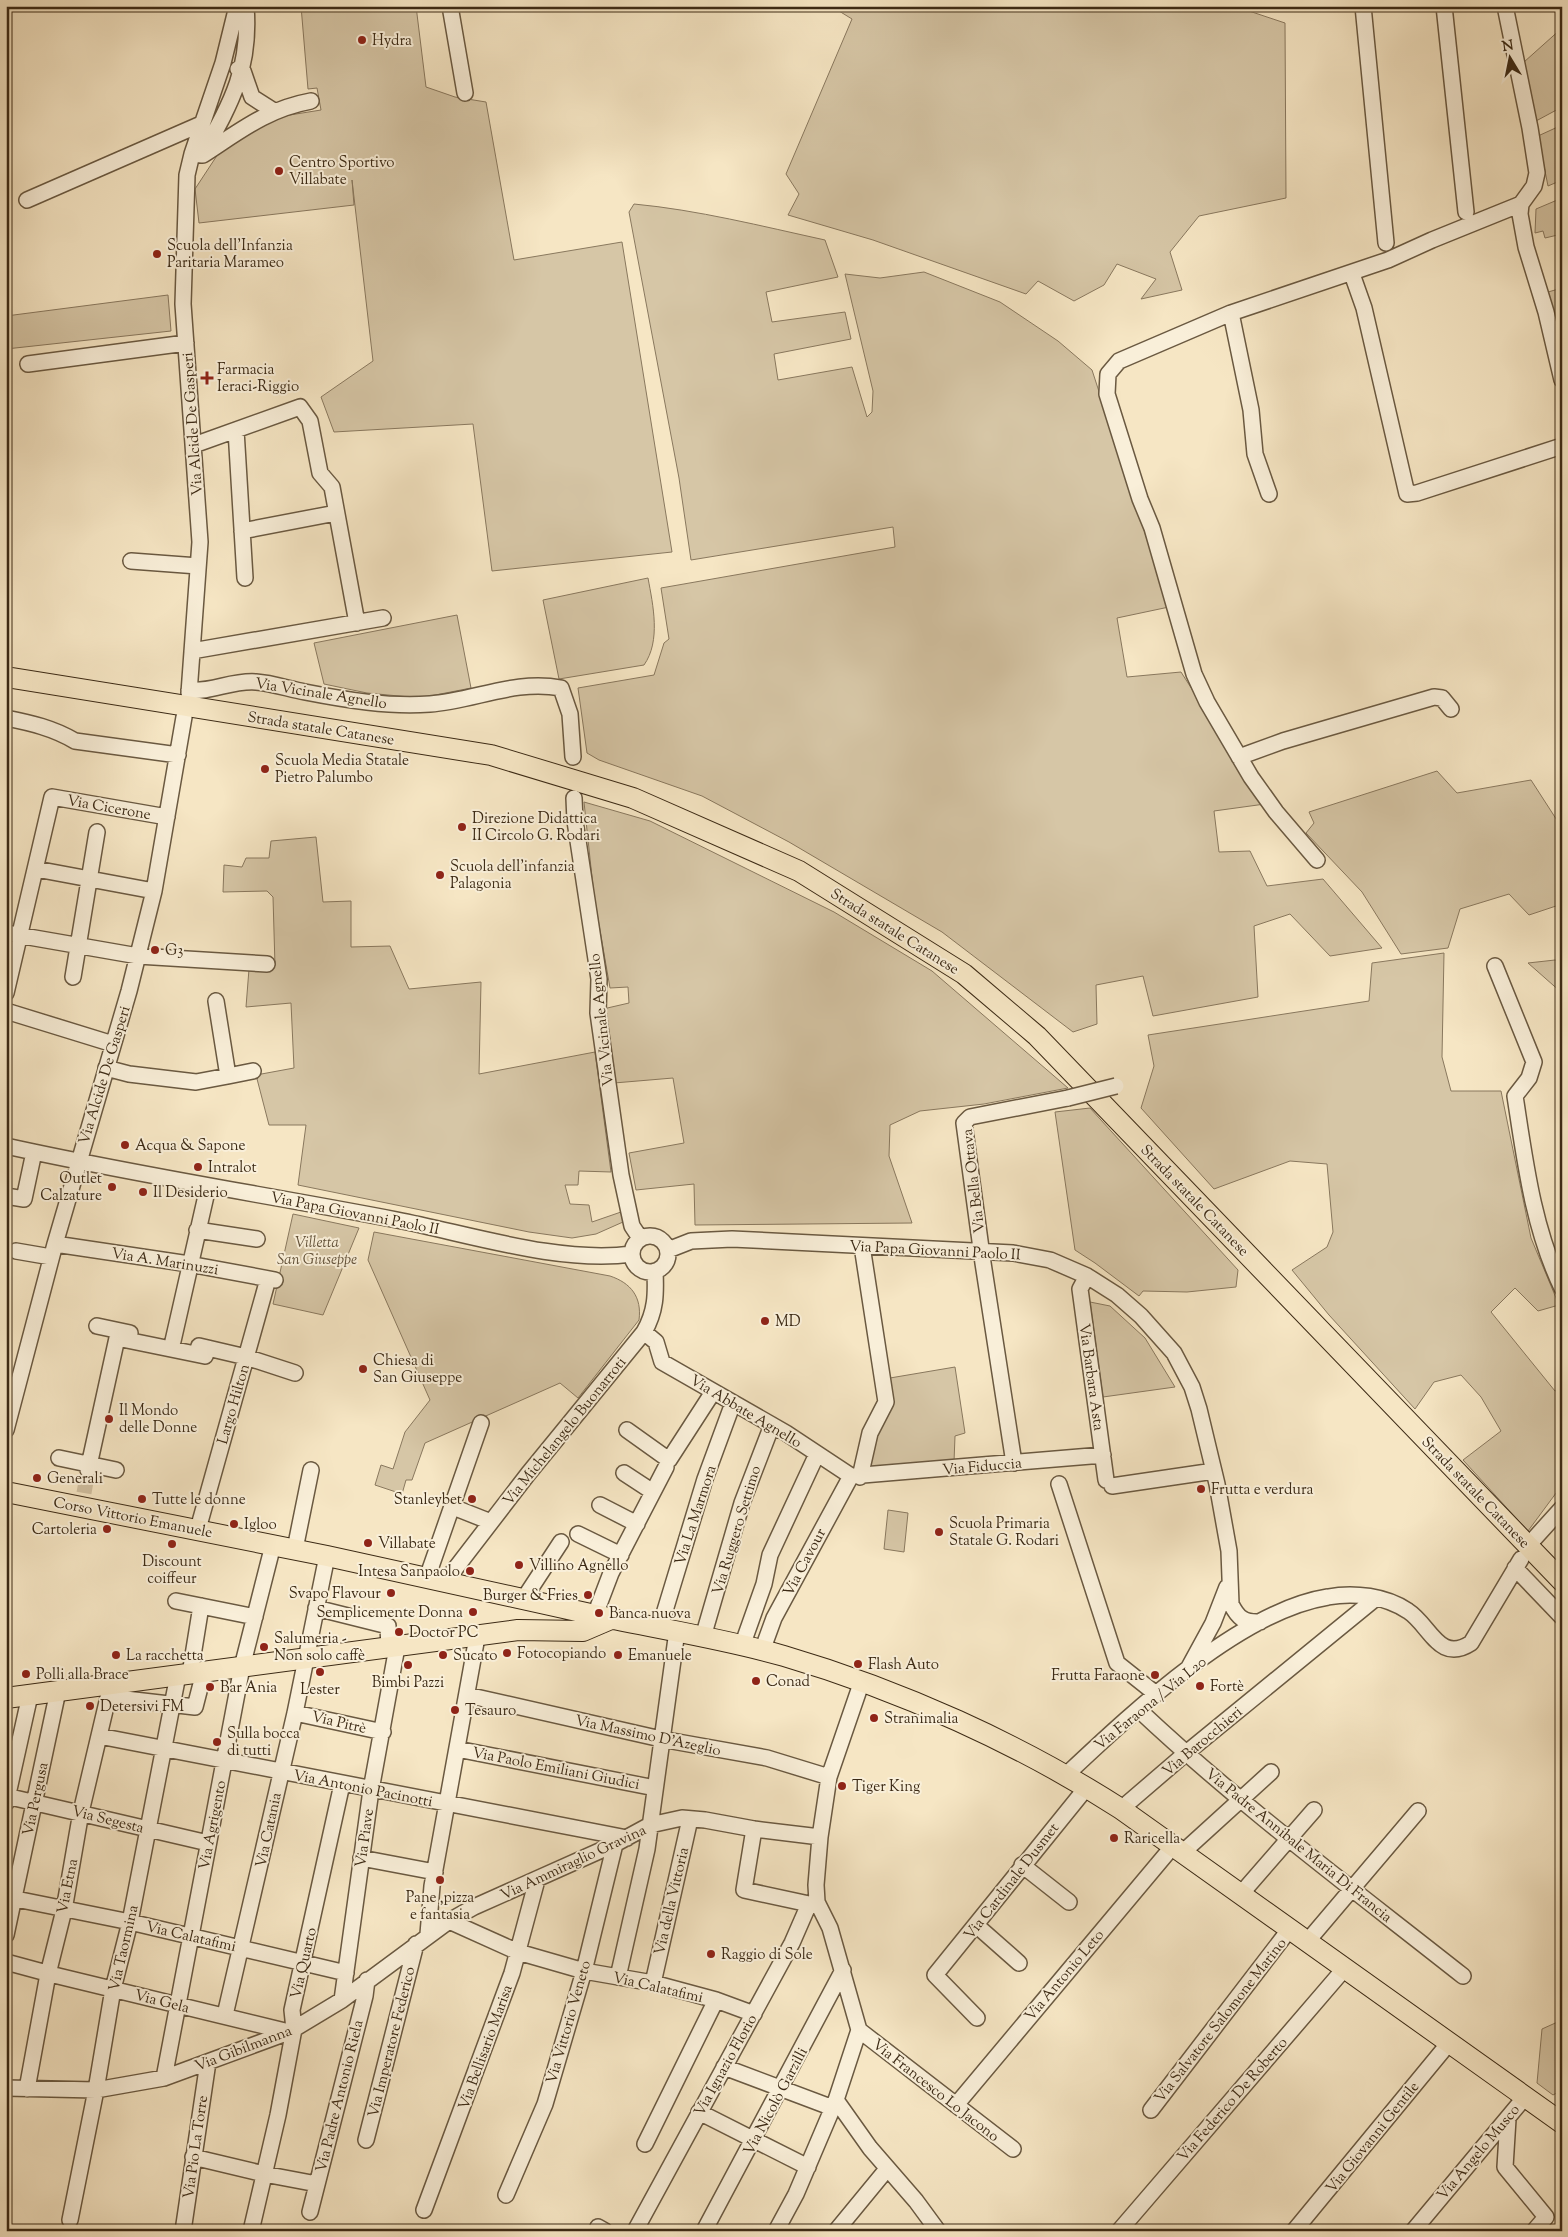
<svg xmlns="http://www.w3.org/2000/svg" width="1568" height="2237" viewBox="0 0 1568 2237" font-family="'Sorts Mill Goudy',serif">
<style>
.green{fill:#d6c6a6;stroke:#89785e}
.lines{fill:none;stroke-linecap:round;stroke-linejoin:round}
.minor-tunnel{stroke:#d1c0a1;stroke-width:15;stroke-dasharray:15 8;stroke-linecap:butt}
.minor-casing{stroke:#6a5941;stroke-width:18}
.major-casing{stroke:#3c2a15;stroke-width:22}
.minor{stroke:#f9efd9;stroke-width:15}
.major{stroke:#f6e6c4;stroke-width:20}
.minor-bridge-casing{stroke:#6a5941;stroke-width:18;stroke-linecap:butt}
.minor-bridge{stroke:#f9efd9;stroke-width:15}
.poi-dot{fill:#8f2418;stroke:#f9efd9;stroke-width:2}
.labels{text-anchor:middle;stroke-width:4;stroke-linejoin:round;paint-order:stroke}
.poi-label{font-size:15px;fill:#3c2a15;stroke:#f9efd9;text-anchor:start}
.street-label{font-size:15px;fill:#3c2a15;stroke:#f9efd9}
.park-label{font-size:15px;font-style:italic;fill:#625139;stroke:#f9efd9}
</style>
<rect width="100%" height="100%" fill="#f6e6c4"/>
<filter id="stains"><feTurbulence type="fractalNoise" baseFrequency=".004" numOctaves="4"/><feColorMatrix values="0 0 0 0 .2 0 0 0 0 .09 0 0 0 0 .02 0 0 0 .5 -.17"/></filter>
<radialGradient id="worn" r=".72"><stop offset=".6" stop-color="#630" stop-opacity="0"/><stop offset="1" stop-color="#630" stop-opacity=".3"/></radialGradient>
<path class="green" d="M301,6H416L426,87L455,97L486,102L514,260L622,242L672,552L492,571L473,424L334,432L321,397L373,361L352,180L354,205L199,223L195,189L218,154L271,118L321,110L317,88L308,89Z
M841,6H1234L1285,23L1286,198L1199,216L1170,252L1182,290L1141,299L1156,279L1117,264L1104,285L1074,301L1038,281L1026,294L873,240L788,215L799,194L786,174L852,19L839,11Z
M1562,28V107L1536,121L1524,62Z
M1562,125V180L1548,186L1538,136Z
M1562,198V234L1545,238L1543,231L1535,233L1536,209Z
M634,204C698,210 761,226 825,240L838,277L766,292L772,322L845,312L851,339L774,354L778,380L852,367L867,417L872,412L873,391L845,274L880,278L924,272L1000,302L1058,341L1092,370L1169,607L1117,618L1127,677L1181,672L1265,804L1214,811L1219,852L1250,851L1267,886L1323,879L1382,948L1330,956L1290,914L1254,926L1258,997L1153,1016L1143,976L1096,985L1097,1024L1073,1032L942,932L789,842L702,796L599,760L587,753L578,688L654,675L664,643L669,639L661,588L895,547L893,527L691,560L679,478L629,212Z
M1562,288V349L1548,292Z
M168,295L171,331L6,349V316Z
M648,578C653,605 661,641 644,665L559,679L543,600Z
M457,615L471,688L420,698L367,693L324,684L314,643Z
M1437,771L1457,793L1531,780L1562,828V904L1529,915L1509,894L1460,909L1448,948L1401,954L1362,892L1306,833L1314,823L1309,812Z
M584,802L650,821L834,912L932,971L1068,1088L984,1104L920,1111L890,1125L889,1156L912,1223L695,1225L694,1184L636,1190L629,1153L684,1143L673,1078L614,1083L603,1009L629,1003L628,987L610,988L594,896Z
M316,837L323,902L351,901V947L390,946L409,989L481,982L479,1074L595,1052L611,1172L579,1171L578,1185H565L570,1204L589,1205L592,1222L621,1212L623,1222L596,1234L572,1238L529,1232L298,1185L306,1125H269L256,1075L294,1068L291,1003L246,1007L249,969H265L275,966L273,897L267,891L223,892L224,865L242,867L246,858H269L271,841Z
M1444,953L1442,1057L1451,1091H1501L1531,1238L1559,1305L1538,1311L1515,1288L1491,1312L1555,1391L1562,1389V1485L1528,1531L1463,1460L1501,1431L1481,1397L1461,1375L1434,1382L1415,1409L1329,1315L1292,1270L1327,1247L1333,1232L1327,1164L1290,1161L1214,1189L1141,1108L1154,1066L1148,1035L1369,1001L1372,963Z
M1555,960L1562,962V993L1528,963Z
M1090,1108L1238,1270L1236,1287L1187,1292L1143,1291L1139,1296L1095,1263L1075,1250L1055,1112Z
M293,1214L359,1228L323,1315L273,1304Z
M374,1232L610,1276C631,1283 642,1297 639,1320L578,1398L560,1383L425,1443L412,1480H406L402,1494L375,1485L381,1465L393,1469L405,1432L430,1400L368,1260Z
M1090,1302L1110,1306L1145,1338L1175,1387L1103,1397Z
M955,1367L965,1433L955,1436L954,1462L870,1467L876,1437L893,1404L890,1378Z
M888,1510L908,1513L904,1552L884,1549Z
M1562,2020V2090L1553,2095L1537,2083L1542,2029Z"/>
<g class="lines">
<path class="minor-tunnel" d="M84,1493L88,1470"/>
<g class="minor-casing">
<path id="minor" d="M450,6L465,93
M1363,6L1386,243
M1444,6L1466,212
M1505,6L1530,128L1537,173L1534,186L1521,204L1520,214L1526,247L1546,312L1562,380
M238,69L243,71L252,97L274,111
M192,154L223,63L237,6
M203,155C240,131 267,109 311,101
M27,200L201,124
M1352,274L1364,308L1407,494L1417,493L1562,446
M1231,313L1251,410L1255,454L1269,494
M28,364L186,343
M236,430L245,578
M194,445L300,407L310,421L320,473L332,487L357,623
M242,531L336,513
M131,561L198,566
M192,651L383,618
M189,690C210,693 232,680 256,682C272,683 289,689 305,692C346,700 388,707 430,704C474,701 515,679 561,688L570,714L573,757
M189,693L200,542L183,304L187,175L192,154L202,155C231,103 251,69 246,6
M6,718C31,723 53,728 75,741L178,755
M1239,757L1283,741L1434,697L1442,698L1451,709
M574,798L575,821L599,979L598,1013L621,1175L632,1226L640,1238
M1317,860L1276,812L1251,777L1207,702L1194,674L1152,528L1140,499L1107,394L1108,374L1119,361L1231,313L1388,260L1432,240L1521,204
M36,869L154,891
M6,933L138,956L267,964
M1495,966L1534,1062L1529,1078L1515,1096C1525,1161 1533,1228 1562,1288
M73,977L97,832
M6,993L52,797L167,817
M6,1011L113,1044
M106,1068L129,1074L196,1082L228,1076L216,1001
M228,1076L253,1071
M6,1146C136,1175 267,1195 397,1220C469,1234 560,1264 632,1254
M6,1196L24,1199L34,1152
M197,1230L257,1239
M632 1254a18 18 0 1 1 36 0a18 18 0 1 1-36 0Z
M55,1244L189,1264L275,1280
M668,1250L691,1241L732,1239L1013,1253L1050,1260L1087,1276L1117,1295L1141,1316L1174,1353L1192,1387L1199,1409L1217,1484L1229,1551L1231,1604C1238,1618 1244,1623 1260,1622
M16,1251L51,1257
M1087,1276L1080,1289L1106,1480
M97,1326L130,1333
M644,1332L656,1342L662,1362L786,1433L851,1476L1103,1455
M173,1341L208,1187
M199,1346L246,1357L295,1373
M6,1430L55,1244L129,991L154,891L184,717
M627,1430L669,1460L713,1392
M59,1458L116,1470
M1014,1463L983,1263L964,1123L970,1117L1068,1098
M88,1470L117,1338L205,1356L208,1348
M624,1473L653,1492
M860,1477L870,1433L886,1402L862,1246
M1059,1484L1117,1663L1156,1694
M1112,1486L1214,1471
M600,1505L637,1524
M453,1507L491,1522
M198,1529L268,1279
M578,1534L621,1555
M1534,1539L1562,1508
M295,1549L311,1470
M1515,1568L1562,1617
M427,1578L481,1423
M445,1582L528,1474L644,1332C656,1311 656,1294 655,1271
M523,1600L561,1542
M176,1601L255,1617
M316,1608L388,1626L389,1648
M595,1615L611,1573L666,1467
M660,1627L705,1479L733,1403
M703,1637L742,1503L772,1425
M742,1646L764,1584L770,1555L817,1454
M762,1651L774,1618L851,1476
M1189,1667L1213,1623L1227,1587
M190,1674L201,1606
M467,1695L661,1739L767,1758L829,1777
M108,1697L195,1707L204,1672
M1139,1710C1241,1806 1353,1889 1463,1976
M295,1713L383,1732
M99,1736L627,1838
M457,1749L655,1788
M1066,1775C1130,1715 1239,1611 1328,1597C1354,1592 1386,1596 1408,1611C1430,1625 1439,1664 1471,1643L1521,1559
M6,1796L208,1843
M6,1803L30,1695
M1121,1809L1185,1754L1376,1598
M754,1829L744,1890L809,1904
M1182,1853L1271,1772
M361,1858L435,1872
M1022,1865L1069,1902
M1240,1895L1314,1810
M6,1897L130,1922L346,1973
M449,1921L518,1952L584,1971L653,1983L716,2000L754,2014
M976,1925L1019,1963
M428,1934L432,1886L477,1637
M6,1935L58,1691
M1306,1943L1418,1811
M6,1962L54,1975L289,2032
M618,1977L647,1849L677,1631
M653,1983L690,1819
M342,2000L371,1790L397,1647
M225,2015L295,1713L327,1556
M977,2018L935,1975L1087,1787
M859,2030L1013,2149
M724,2067L833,2108
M164,2078L242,1667L273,1545
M6,2088L96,2090L164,2078L289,2032L342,2000L449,1921L474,1907L615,1844L650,1825L682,1818L705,1820L754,1829L820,1837
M27,2089L48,1974L64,1910L81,1812L111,1685
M836,2100L870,2148L916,2201L938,2231
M956,2105L1173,1846
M1151,2110L1289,1930
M699,2112L808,2167
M1508,2119L1505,2167L1546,2217L1534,2231
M366,2140L416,1944
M645,2144L716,2000
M193,2157L264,2174L317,2184
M506,2195L545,2104L584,1971L615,1844
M424,2210L512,1973L537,1880
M310,2212L365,1996L367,1980
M70,2220L96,2090L113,1989L130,1922L178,1675
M598,2227L605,2231
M183,2231L208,2062
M251,2231L278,2115L294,2029L292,2010L342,1784
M635,2231L792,1943L809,1904L817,1902
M704,2231L843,1970
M776,2231L796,2194L836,2100L859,2030L830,1928L817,1902L816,1885L820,1837L829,1777L862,1681
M836,2231L887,2169
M1119,2231L1345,1968
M1294,2231L1449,2043
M1413,2231L1525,2097"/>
</g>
<g class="major-casing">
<path id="major" d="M6,677L491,755L633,798L799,871L964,974L1037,1036L1562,1581
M6,1492L327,1556L595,1615C658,1629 722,1638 784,1656C900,1690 1020,1744 1121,1809L1562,2123
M6,1698L518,1630L583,1631L611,1619"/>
</g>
<use href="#minor" class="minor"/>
<use href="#major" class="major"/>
<g class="minor-bridge-casing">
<path id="minor-bridge" d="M1068,1098L1116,1086"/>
</g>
<use href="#minor-bridge" class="minor-bridge"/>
</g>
<g class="poi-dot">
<circle cx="362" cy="40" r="5"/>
<circle cx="279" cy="171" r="5"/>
<circle cx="157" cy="254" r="5"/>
<path d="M204.5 370.5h5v5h5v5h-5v5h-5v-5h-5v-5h5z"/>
<circle cx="265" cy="769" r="5"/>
<circle cx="462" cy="827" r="5"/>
<circle cx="440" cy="875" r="5"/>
<circle cx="155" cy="950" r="5"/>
<circle cx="125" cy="1145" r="5"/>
<circle cx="198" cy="1167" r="5"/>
<circle cx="112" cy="1187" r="5"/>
<circle cx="143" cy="1192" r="5"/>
<circle cx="765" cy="1321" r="5"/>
<circle cx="363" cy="1369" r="5"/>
<circle cx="109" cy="1419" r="5"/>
<circle cx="37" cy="1478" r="5"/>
<circle cx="1201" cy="1489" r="5"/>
<circle cx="142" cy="1499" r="5"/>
<circle cx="472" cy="1499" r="5"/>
<circle cx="234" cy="1524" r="5"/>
<circle cx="107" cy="1529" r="5"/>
<circle cx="939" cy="1532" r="5"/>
<circle cx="368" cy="1543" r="5"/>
<circle cx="172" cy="1544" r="5"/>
<circle cx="519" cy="1565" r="5"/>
<circle cx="470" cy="1571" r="5"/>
<circle cx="391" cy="1593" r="5"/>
<circle cx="588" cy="1595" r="5"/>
<circle cx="473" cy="1612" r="5"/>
<circle cx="599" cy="1613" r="5"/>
<circle cx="399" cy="1632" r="5"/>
<circle cx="264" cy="1647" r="5"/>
<circle cx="507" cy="1653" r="5"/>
<circle cx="116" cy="1655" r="5"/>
<circle cx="443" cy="1655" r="5"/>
<circle cx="618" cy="1655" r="5"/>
<circle cx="858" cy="1664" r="5"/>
<circle cx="408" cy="1665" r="5"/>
<circle cx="320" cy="1672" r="5"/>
<circle cx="26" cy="1674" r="5"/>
<circle cx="1155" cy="1675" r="5"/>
<circle cx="756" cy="1681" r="5"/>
<circle cx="1200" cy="1686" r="5"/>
<circle cx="210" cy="1687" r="5"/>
<circle cx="90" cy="1706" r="5"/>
<circle cx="455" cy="1710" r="5"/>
<circle cx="874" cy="1718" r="5"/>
<circle cx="217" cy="1742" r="5"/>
<circle cx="842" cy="1786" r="5"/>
<circle cx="1114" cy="1838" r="5"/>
<circle cx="440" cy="1880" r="5"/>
<circle cx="711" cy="1954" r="5"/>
</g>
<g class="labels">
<g class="poi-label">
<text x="372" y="45">Hydra</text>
<text x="289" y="167">Centro Sportivo<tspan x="289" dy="17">Villabate</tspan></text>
<text x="167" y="250">Scuola dell'Infanzia<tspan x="167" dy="17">Paritaria Marameo</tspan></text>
<text x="217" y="374">Farmacia<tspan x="217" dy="17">Ieraci-Riggio</tspan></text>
<text x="275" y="765">Scuola Media Statale<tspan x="275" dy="17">Pietro Palumbo</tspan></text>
<text x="472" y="823">Direzione Didattica<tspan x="472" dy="17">II Circolo G. Rodari</tspan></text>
<text x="450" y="871">Scuola dell'infanzia<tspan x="450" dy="17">Palagonia</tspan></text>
<text x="165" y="955">G3</text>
<text x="135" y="1150">Acqua &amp; Sapone</text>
<text x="208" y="1172">Intralot</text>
<text x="102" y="1183" text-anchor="end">Outlet<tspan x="102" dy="17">Calzature</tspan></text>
<text x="153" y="1197">Il Desiderio</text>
<text x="775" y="1326">MD</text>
<text x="373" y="1365">Chiesa di<tspan x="373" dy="17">San Giuseppe</tspan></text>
<text x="119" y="1415">Il Mondo<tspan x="119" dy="17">delle Donne</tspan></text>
<text x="47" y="1483">Generali</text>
<text x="1211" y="1494">Frutta e verdura</text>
<text x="152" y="1504">Tutte le donne</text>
<text x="462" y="1504" text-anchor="end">Stanleybet</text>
<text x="949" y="1528">Scuola Primaria<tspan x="949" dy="17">Statale G. Rodari</tspan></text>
<text x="244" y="1529">Igloo</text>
<text x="97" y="1534" text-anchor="end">Cartoleria</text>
<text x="378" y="1548">Villabate</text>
<text x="172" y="1566" text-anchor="middle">Discount<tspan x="172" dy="17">coiffeur</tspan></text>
<text x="529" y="1570">Villino Agnello</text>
<text x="460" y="1576" text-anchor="end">Intesa Sanpaolo</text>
<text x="381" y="1598" text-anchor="end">Svapo Flavour</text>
<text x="578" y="1600" text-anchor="end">Burger &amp; Fries</text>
<text x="463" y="1617" text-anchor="end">Semplicemente Donna</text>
<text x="609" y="1618">Banca nuova</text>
<text x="409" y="1637">Doctor PC</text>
<text x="274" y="1643">Salumeria -<tspan x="274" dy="17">Non solo caffè</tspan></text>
<text x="517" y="1658">Fotocopiando</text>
<text x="126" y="1660">La racchetta</text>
<text x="453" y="1660">Sucato</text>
<text x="628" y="1660">Emanuele</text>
<text x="868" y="1669">Flash Auto</text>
<text x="36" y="1679">Polli alla Brace</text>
<text x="1145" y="1680" text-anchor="end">Frutta Faraone</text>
<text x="766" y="1686">Conad</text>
<text x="408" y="1687" text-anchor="middle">Bimbi Pazzi</text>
<text x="1210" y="1691">Fortè</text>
<text x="220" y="1692">Bar Ania</text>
<text x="320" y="1694" text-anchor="middle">Lester</text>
<text x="100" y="1711">Detersivi FM</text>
<text x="465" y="1715">Tesauro</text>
<text x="884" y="1723">Stranimalia</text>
<text x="227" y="1738">Sulla bocca<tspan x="227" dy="17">di tutti</tspan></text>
<text x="852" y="1791">Tiger King</text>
<text x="1124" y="1843">Raricella</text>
<text x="440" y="1902" text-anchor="middle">Pane ,pizza<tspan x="440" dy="17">e fantasia</tspan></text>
<text x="721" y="1959">Raggio di Sole</text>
</g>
<g class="street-label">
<text transform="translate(192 424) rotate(-94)" y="5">Via Alcide De Gasperi</text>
<text transform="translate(321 693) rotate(9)" y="5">Via Vicinale Agnello</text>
<text transform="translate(321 728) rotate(9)" y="5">Strada statale Catanese</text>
<text transform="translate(109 807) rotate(10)" y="5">Via Cicerone</text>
<text transform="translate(895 931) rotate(32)" y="5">Strada statale Catanese</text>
<text transform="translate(601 1020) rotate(-96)" y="5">Via Vicinale Agnello</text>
<text transform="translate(104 1075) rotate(-73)" y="5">Via Alcide De Gasperi</text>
<text transform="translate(973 1181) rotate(-97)" y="5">Via Bella Ottava</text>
<text transform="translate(1195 1200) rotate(46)" y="5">Strada statale Catanese</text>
<text transform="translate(355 1213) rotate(11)" y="5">Via Papa Giovanni Paolo II</text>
<text transform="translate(935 1250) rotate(3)" y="5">Via Papa Giovanni Paolo II</text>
<text transform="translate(165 1261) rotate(9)" y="5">Via A. Marinuzzi</text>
<text transform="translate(1092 1377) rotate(82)" y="5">Via Barbara Asta</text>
<text transform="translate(233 1404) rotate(-74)" y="5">Largo Hilton</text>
<text transform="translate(746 1411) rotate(31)" y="5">Via Abbate Agnello</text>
<text transform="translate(564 1431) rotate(-51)" y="5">Via Michelangelo Buonarroti</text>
<text transform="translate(982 1466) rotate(-5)" y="5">Via Fiduccia</text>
<text transform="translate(1476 1492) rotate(46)" y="5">Strada statale Catanese</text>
<text transform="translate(695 1515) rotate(-72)" y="5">Via La Marmora</text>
<text transform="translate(133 1517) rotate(11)" y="5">Corso Vittorio Emanuele</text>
<text transform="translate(736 1530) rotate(-73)" y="5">Via Ruggero Settimo</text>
<text transform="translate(804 1562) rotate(-62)" y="5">Via Cavour</text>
<text transform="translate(1150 1703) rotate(-39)" y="5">Via Faraona / Via L20</text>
<text transform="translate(339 1722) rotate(13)" y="5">Via Pitrè</text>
<text transform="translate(648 1735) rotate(12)" y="5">Via Massimo D'Azeglio</text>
<text transform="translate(1202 1741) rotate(-40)" y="5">Via Barocchieri</text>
<text transform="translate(556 1768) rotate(11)" y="5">Via Paolo Emiliani Giudici</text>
<text transform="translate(363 1788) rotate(11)" y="5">Via Antonio Pacinotti</text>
<text transform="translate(35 1799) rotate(-78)" y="5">Via Pergusa</text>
<text transform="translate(108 1819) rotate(14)" y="5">Via Segesta</text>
<text transform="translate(212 1825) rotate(-79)" y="5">Via Agrigento</text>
<text transform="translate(268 1830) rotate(-78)" y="5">Via Catania</text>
<text transform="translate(364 1838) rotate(-82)" y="5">Via Piave</text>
<text transform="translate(1299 1845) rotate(39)" y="5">Via Padre Annibale Maria Di Francia</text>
<text transform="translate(573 1862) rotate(-25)" y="5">Via Ammiraglio Gravina</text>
<text transform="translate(1011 1881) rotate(-52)" y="5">Via Cardinale Dusmet</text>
<text transform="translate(67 1886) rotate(-79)" y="5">Via Etna</text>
<text transform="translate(671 1901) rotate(-77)" y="5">Via della Vittoria</text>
<text transform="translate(191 1936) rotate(13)" y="5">Via Calatafimi</text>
<text transform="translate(123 1948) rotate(-77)" y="5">Via Taormina</text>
<text transform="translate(303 1963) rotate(-77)" y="5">Via Quarto</text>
<text transform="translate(1064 1975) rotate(-50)" y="5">Via Antonio Leto</text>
<text transform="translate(658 1987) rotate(13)" y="5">Via Calatafimi</text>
<text transform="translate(162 2001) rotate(14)" y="5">Via Gela</text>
<text transform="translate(1220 2020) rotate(-52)" y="5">Via Salvatore Salomone Marino</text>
<text transform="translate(568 2022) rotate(-74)" y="5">Via Vittorio Veneto</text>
<text transform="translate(391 2042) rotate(-76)" y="5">Via Imperatore Federico</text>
<text transform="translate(485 2047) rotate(-70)" y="5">Via Bellisario Marisa</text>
<text transform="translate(243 2048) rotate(-21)" y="5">Via Gibilmanna</text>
<text transform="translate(725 2065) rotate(-61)" y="5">Via Ignazio Florio</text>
<text transform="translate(936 2090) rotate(38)" y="5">Via Francesco Lo Jacono</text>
<text transform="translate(339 2096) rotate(-76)" y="5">Via Padre Antonio Riela</text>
<text transform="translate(1232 2099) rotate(-49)" y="5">Via Federico De Roberto</text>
<text transform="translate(775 2101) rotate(-62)" y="5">Via Nicolò Garzilli</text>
<text transform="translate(1372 2137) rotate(-51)" y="5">Via Giovanni Gentile</text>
<text transform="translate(195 2147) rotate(-82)" y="5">Via Pio La Torre</text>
<text transform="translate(1478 2152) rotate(-50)" y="5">Via Angelo Musco</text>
</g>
<g class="park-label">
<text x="317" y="1247">Villetta<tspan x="317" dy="17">San Giuseppe</tspan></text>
</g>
</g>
<rect width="1568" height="2237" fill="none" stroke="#f6e6c4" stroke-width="25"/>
<rect x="8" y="8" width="1553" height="2222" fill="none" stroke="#3c2a15" stroke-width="2.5"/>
<rect x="12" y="12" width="1543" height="2212" fill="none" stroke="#3c2a15"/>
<g transform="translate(1510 58) rotate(350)" stroke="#f9efd9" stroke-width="4" paint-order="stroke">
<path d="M0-4L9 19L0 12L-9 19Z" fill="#3c2a15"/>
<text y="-8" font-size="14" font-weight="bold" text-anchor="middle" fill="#3c2a15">N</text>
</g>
<rect width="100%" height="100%" filter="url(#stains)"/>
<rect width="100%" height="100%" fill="url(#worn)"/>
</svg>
